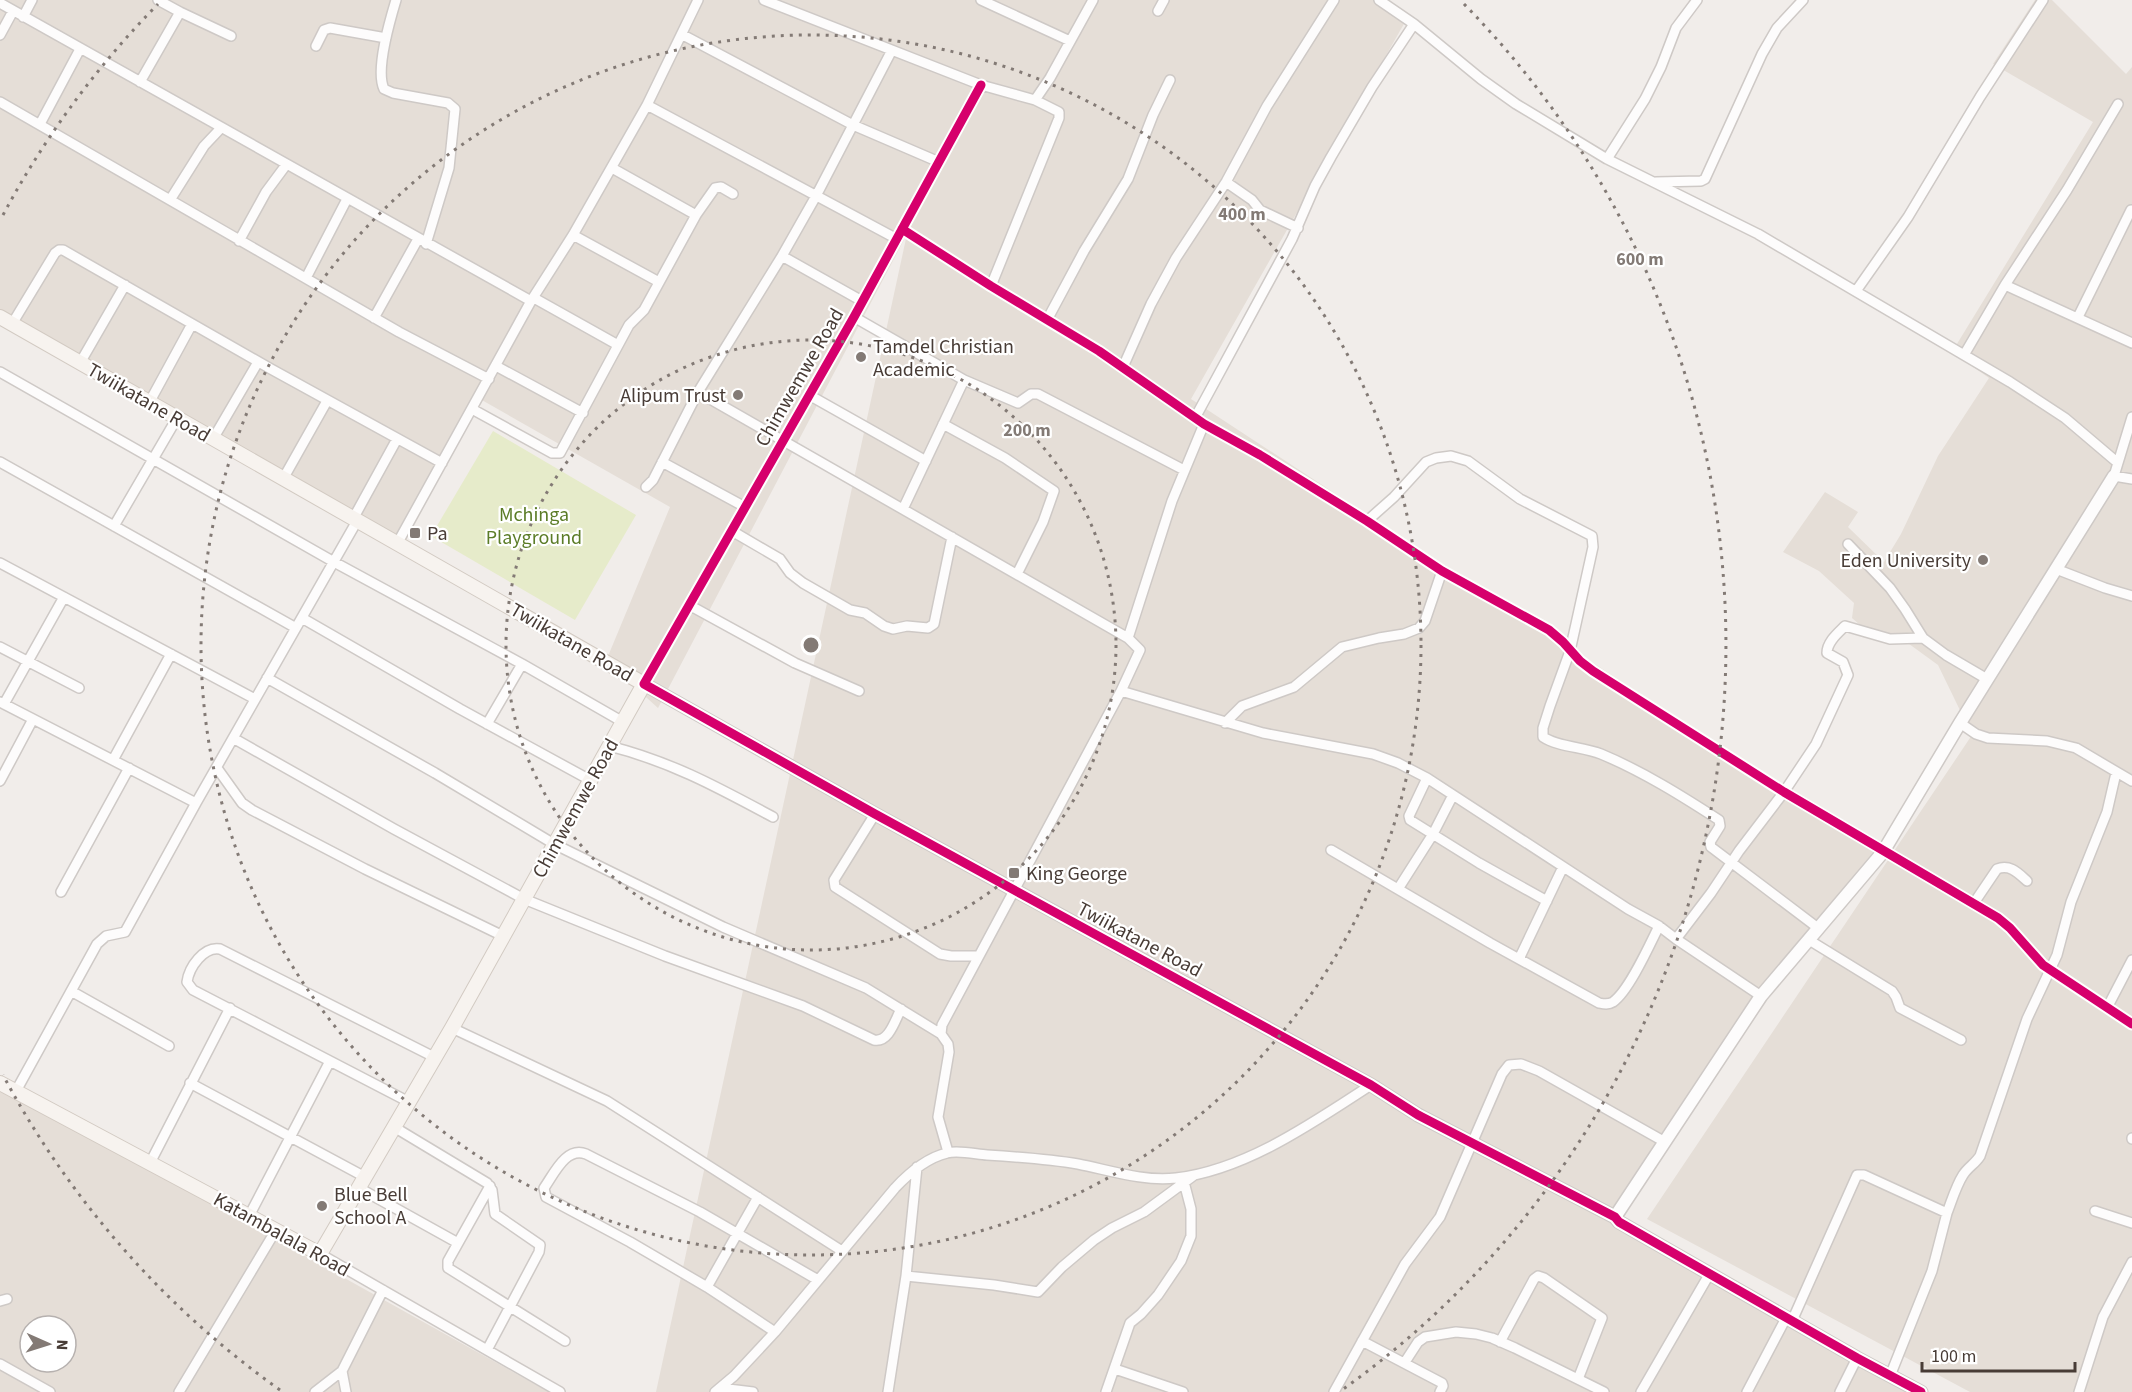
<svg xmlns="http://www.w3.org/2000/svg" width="2132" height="1392" viewBox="0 0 2132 1392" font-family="'Source Sans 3',sans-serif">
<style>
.residential{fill:#e5ded7;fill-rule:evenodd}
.green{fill:#e6ebca}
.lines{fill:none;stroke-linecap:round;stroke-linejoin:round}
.minor-casing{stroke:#cec9c6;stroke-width:12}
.tertiary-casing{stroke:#cec9c6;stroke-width:15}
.secondary-casing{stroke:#d2cac2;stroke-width:16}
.minor{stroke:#fdfcfc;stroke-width:9}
.tertiary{stroke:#fdfcfc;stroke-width:12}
.secondary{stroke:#f7f3ef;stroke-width:14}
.cycleway-casing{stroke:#fff;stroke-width:13}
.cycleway{stroke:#d6006c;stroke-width:9}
.ring{fill:none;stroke:#837a75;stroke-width:3;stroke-dasharray:3 6}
.poi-dot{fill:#837a75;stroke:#fff;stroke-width:2}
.labels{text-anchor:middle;stroke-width:4.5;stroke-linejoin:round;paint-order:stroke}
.poi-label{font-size:20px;fill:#483c36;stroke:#fff;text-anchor:start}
.street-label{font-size:20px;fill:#483c36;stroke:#fff}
.park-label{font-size:20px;fill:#5b7c27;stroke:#fff}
.centre{fill:#837a75;stroke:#fff;stroke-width:3}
.ring-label{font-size:18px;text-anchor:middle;font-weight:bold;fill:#837a75;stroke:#fff;stroke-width:4.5;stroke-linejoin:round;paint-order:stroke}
</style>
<rect width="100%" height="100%" fill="#f1edea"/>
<path class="residential" d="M0,0H1373L1405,22L1191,399L1880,851L1768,991L1621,1221L1926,1392H656L907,234L658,708L606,661L670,507L480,399L402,545L0,316Z
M2035,0H2052L2126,74L2132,67V1392H1970L1647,1219L1972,735L1938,665L1905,641L1868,632L1852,618L1854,603L1819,571L1783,552L1825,492L1858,512L1848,527L1884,562L1901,534L1938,456L1989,378L1952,352L2093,122L1993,64Z
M0,1086L549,1392H0ZM30,1326H66V1362H30Z"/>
<path class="green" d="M493,431L636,515L575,620L431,536Z"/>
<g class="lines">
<g class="minor-casing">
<path id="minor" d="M158,0L180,12
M396,0C390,20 375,70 384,89L393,93L448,103L455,109L449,168L426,244
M764,0L981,85L1035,100L1059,112V118L991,286
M981,0L1070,41
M1379,0L1414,24L1481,79L1516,104L1607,159L1758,234L2010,382L2065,418L2118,463
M0,3L531,301
M1158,11L1164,0
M23,17L32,0
M0,35L13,11
M683,35L853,125L939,162
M316,46L324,30L330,28L386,38
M140,82L180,12L231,36
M1035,100L1050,78L1093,0
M0,102L399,332L489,379
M647,105L897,239
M40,124L80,49
M1607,159L1645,99L1661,67L1676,28L1697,0
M612,168L696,215
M1226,182L1252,200L1260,210L1298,228
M1656,182L1701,181L1705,179L1762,54L1777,28L1803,0
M170,200L204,146L221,128
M902,229L991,286L1099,351L1204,424L1260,455L1367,521L1442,571L1549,630L1563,642L1580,661L1593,671L1784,792L1998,918L2010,928L2043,965L2132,1024
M573,235L659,282
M239,241L266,192L286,165
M782,256L816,196L892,50
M306,278L347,199
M2005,285L2132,343
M1856,291L1908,217L1980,97L2043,0
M534,298L618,345
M854,317L964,380L1018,403L1031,394H1038L1184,470
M2078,317L2131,210
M374,318L418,239
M1047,320L1084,251L1128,179L1153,115L1170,80
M12,324L55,253L59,250H63L271,369L442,463
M1964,355L2005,285L2067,190L2118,104
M80,363L125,285
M496,366L583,413
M1123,367L1151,304L1176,258L1226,182L1267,106L1334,0
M0,372L334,562L522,664L623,722
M698,392L1128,638L1140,650L1121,691L942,1025L941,1034
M809,395L926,461
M149,403L192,324
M472,409L552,453H560L629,325L644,310L696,215L715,188L721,187L733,194
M2132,417L2114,476L2132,479
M1195,418L1292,239L1315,186L1331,157L1372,87L1414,24
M943,424L1005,458L1054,491L1043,522L1017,574
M213,439L258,362
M0,462L296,628
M662,462L745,507
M283,479L327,401
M646,487L653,480L698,392L782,256L862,301
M903,509L964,380
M353,519L397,439
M1367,521L1394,497L1426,462L1436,458L1451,456L1468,461L1520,499L1592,536L1593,547L1570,651L1550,706L1543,728V737C1558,747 1584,747 1601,754C1642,771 1682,796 1719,820L1720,826L1710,842L1711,847L1818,928
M114,526L177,418
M732,531L780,559L790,573L803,583L850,610L865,613L884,626L893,629L907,626L928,628L934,624L952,537
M397,544L531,301L573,235L647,105L698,0
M1848,544L1890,588L1905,609L1923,638L1946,655L1987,679
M0,563L255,699
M2056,569L2105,588L2132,596
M689,605L795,663L859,691
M302,618L460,709L590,780
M1128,638L1172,501L1204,424
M0,647L79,688
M267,678L435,773L554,844L723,927L866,988L941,1034L948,1044L949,1052L938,1117L948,1152
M644,684L854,317L981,85
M1121,691L1263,733L1373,754L1398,763L1427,778L1628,909L1659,926L1676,939L1761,996
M0,702L196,803L357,521
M4,704L64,597
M1225,723L1242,706L1294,687L1342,647L1379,638L1404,634L1419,628L1425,621L1442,571
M1960,723L1976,734L1988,738L2047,741L2076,748L2132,781
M487,724L522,664
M233,738L394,829L524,899L665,956L803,1006L874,1040C889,1043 895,1020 901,1009
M609,746C670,761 719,788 773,817
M113,760L171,654
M217,768L242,803L252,810L365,869L503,936
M1427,778L1409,816L1410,820L1479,863L1547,901
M0,781L33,719
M875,814L834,880L835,887L940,954L951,956H979
M1331,850L1490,943L1599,1003C1604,1004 1608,1005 1613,1002C1629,991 1650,944 1659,926
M1398,889L1433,834L1453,795
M61,892L129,768
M1974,903L1997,869C2010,864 2018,873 2027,881
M1676,939L1711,893L1739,851L1784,792L1816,744L1848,675L1843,662L1827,653C1827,642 1838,633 1845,626L1890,639L1923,638
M1809,940L1892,991L1896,997L1900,1008L1961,1040
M1519,959L1563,867
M71,991L169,1046
M2107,1008L2132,960
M452,1028L607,1101L842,1251
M190,1083L365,1177
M16,1091L97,944L106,936L125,932L196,803
M409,1102L193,990L187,982C189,967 204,946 220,949L434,1057
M394,1127L487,1183L492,1190L495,1214L540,1245L539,1252L487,1350
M2132,1139V1138
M150,1163L230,1008
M490,1186L448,1261V1268L565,1341
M359,1188L458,1243
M2095,1211L2132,1223
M1947,1213C1952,1200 1956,1186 1963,1175C1968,1167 1975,1164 1980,1156L2027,1019L2057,955L2071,902L2107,812L2116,773
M249,1216L330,1061
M320,1254L560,1392
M906,1276L994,1285L1038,1292L1062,1267L1094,1240L1112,1228L1144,1212L1193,1176
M707,1287L758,1197
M0,1301L7,1299
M1792,1321L1857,1175H1864L1947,1213L1932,1271L1890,1376
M775,1332L707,1287L630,1242L546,1197L544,1188C554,1174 566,1146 586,1154L700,1212L818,1280
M1362,1341L1442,1383L1443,1386L1440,1392
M1500,1342L1534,1279L1538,1276L1544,1278L1602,1318L1578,1379
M1405,1362L1418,1342L1425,1337L1456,1332L1476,1334L1492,1338L1515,1348L1604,1392
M0,1364L50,1392
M1115,1369L1183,1392
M342,1371L346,1392
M720,1388L753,1392
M179,1392L276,1230
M315,1392L342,1371L383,1290
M715,1392L734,1376L775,1332L895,1188C909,1173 926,1158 947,1153C958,1150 975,1154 987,1155C1018,1157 1048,1159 1078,1164C1109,1170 1144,1182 1176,1178C1246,1170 1314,1122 1371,1085
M888,1392L906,1276L917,1167
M1106,1392L1130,1323L1141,1314L1158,1295L1181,1261L1191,1236V1209L1184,1182
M1334,1392L1405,1264L1440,1217L1502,1074L1509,1065L1521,1064L1539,1071L1665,1142
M1641,1392L1710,1273
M1747,1392L1786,1318
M1840,1392L1857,1358
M2079,1392L2103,1317L2132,1262"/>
</g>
<g class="tertiary-casing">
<path id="tertiary" d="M644,684L875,814L1371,1085L1418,1115L1615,1217L1619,1222L1857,1358L1921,1392
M1615,1217L1761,996L1883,852L1960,723L2114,476"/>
</g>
<g class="secondary-casing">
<path id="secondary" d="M0,317L644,684L452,1028L320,1254L0,1083"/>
</g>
<use href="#minor" class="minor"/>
<use href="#tertiary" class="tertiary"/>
<use href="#secondary" class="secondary"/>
<g class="cycleway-casing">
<path id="cycleway" d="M981,85L854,317L644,684L875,814L1371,1085L1418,1115L1615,1217L1619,1222L1857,1358L1921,1392
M902,229L991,286L1099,351L1204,424L1260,455L1367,521L1442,571L1549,630L1563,642L1580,661L1593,671L1784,792L1998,918L2010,928L2043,965L2132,1024"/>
</g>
<use href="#cycleway" class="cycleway"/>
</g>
<g class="ring">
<circle cx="811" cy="645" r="305"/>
<circle cx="811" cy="645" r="610"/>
<path d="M280 1390A915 915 0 0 1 3 1075M3 215A915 915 0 0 1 158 4M1464 4A915 915 0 0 1 1342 1390"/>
</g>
<g class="poi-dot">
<circle cx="861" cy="357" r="6"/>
<circle cx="738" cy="395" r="6"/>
<rect x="409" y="527" width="12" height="12" rx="3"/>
<circle cx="1983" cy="560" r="6"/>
<rect x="1008" y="867" width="12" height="12" rx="3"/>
<circle cx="322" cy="1206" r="6"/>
</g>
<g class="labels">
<g class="poi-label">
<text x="873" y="353">Tamdel Christian<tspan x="873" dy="23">Academic</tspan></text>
<text x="726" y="402" text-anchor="end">Alipum Trust</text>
<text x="427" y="540">Pa</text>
<text x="1971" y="567" text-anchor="end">Eden University</text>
<text x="1026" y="880">King George</text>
<text x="334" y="1201">Blue Bell<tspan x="334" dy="23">School A</tspan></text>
</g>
<g class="street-label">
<text transform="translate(799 377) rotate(-60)" y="7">Chimwemwe Road</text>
<text transform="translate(149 402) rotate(30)" y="7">Twiikatane Road</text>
<text transform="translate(572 642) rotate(30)" y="7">Twiikatane Road</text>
<text transform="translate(575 808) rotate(-61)" y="7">Chimwemwe Road</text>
<text transform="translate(1140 939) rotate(28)" y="7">Twiikatane Road</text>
<text transform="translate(282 1234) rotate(29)" y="7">Katambalala Road</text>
</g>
<g class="park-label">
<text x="534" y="521">Mchinga<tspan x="534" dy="23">Playground</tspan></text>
</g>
</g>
<circle cx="811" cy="645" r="9" class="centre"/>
<g class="ring-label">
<text x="1242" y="220">400 m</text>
<text x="1640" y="265">600 m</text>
<text x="1027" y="436">200 m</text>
</g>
<g transform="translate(48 1344) rotate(93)"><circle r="28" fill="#ffffff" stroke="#b6b1af" stroke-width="1.5"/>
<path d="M0-4.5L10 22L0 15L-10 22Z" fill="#837a75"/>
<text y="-9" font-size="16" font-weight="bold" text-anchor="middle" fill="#483c36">N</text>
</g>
<path d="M1922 1362v9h153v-9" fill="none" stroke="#483c36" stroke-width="3"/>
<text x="1931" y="1362" font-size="18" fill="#483c36" stroke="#ffffff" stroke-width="4.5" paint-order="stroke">100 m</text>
</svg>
